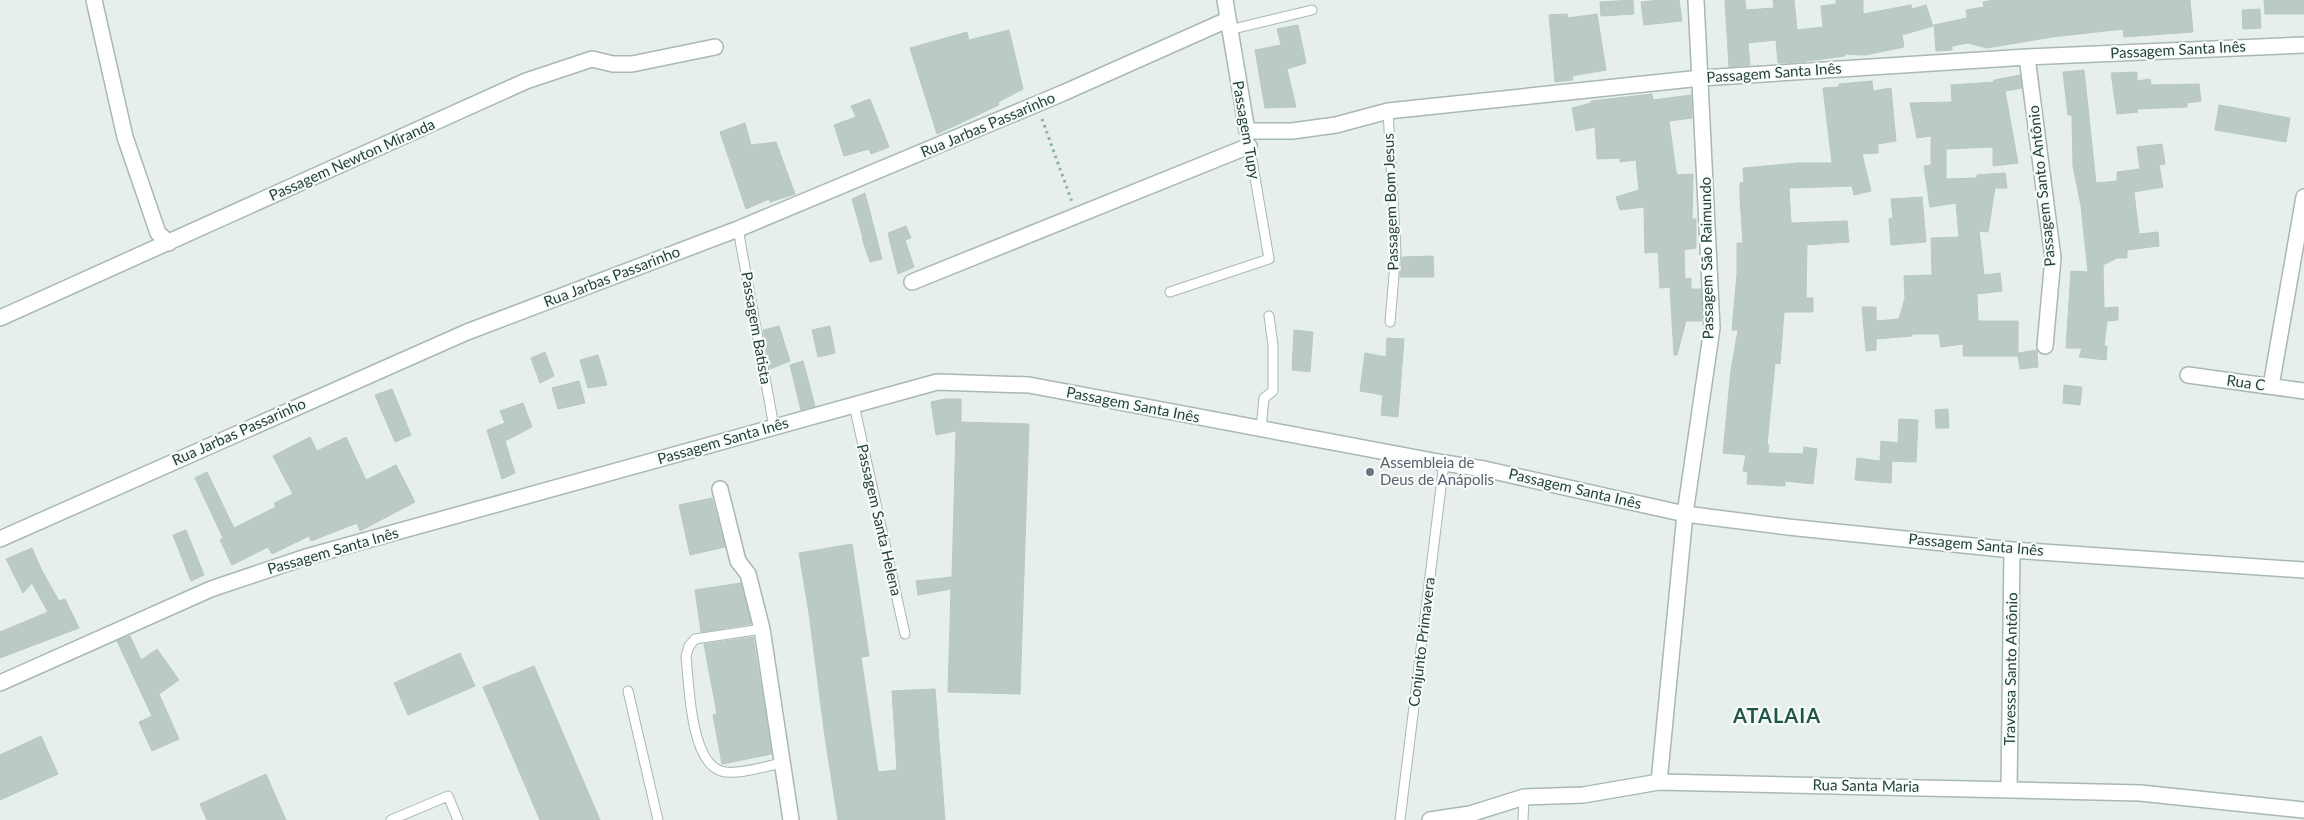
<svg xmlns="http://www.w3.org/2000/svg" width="2304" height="820" viewBox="0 0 2304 820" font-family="Lato,sans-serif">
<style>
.building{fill:#bbcac4;stroke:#b8c9c2}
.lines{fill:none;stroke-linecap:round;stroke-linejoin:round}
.service-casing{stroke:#a8b8b2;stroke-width:11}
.minor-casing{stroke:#a8b8b2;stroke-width:18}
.tertiary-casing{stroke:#a8b8b2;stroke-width:18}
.path{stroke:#86b3a5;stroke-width:3;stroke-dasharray:2.5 4;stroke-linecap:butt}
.service{stroke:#fff;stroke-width:9}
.minor{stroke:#fff;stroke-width:15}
.tertiary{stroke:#fff;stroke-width:15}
.worship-dot{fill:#6b7280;stroke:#f7fbf9;stroke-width:2}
.labels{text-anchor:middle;stroke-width:4.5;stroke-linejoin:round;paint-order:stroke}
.street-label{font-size:15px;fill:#24423a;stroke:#f7fbf9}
.worship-label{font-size:15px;fill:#5b616d;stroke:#f7fbf9;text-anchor:start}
.district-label{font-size:20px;font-weight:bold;letter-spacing:1px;fill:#1f5548;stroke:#f7fbf9}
</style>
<rect width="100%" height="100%" fill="#e6efeb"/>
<path class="building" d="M1633,0L1634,14L1601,16L1600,2Z
M1661,0H1679L1682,21L1644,25L1641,2Z
M1725,0H1745L1746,10L1774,8L1773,0H1794L1797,30L1823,27L1821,6L1836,4V0H1863V14L1911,5L1912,9L1926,5L1933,26L1902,35L1904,47L1865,55L1845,54V56L1799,62L1778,63L1776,40L1748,43L1750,65L1729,67Z
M1993,0H2190L2193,32L2124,37L2123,29L2052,37L1987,48L1968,43L1952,46V50L1936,51L1934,25L1967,18L1966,10L1984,7L1983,2Z
M2264,0H2304V14H2265Z
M2260,9L2261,28L2243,29L2242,10Z
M1567,14L1568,18L1597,14L1606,70L1572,76L1573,80L1555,82L1549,15Z
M1298,25L1306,63L1287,69L1296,107L1265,108L1255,50L1281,45L1277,29Z
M1009,30L1023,89L998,102L999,105L937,134L910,48L967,32L969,40Z
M2084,70L2096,183L2117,181V172L2140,169L2137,147L2162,144L2165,164L2159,165L2163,187L2134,192L2139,234L2158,232L2159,246L2127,250V258H2117L2103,265L2104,308L2118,307V320L2107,321L2104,346H2107L2106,360L2079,357L2082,348H2066L2071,271L2088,272L2081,206L2073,166L2072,115H2068L2063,72Z
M2137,72V81L2150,79L2151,85L2199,84L2201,101L2187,103V107L2137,109L2138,112L2117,114L2111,73Z
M2020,75L2022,88L2005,91L2018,163L1993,166V147L1946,149V179L1977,178V175L2005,173L2007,188H1995L1988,232L1979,231L1984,275L2000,273L2002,291L1977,294L1978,321H2018V353L2037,350L2038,367L2020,369L2018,356H1963V344L1941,347L1939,334H1912V336L1876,339V350L1866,351L1862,307H1876V321L1899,319L1905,298L1904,276L1932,275L1931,238L1959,237L1956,203L1930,207L1924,166L1931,165V136L1917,138L1910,103L1952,102L1951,85L1994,82V80Z
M1872,81L1873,91L1891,88L1896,141L1878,144V153L1862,154L1871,191L1854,195L1852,186L1789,188L1791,223L1847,221L1849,242L1807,245L1806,298H1813V312H1784L1780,364L1775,363L1767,445H1769L1768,453L1803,454L1804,447L1817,449L1813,484L1785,481V486L1747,484L1748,472L1743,471L1746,455L1723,453L1731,370L1738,330H1732L1737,274V243H1743L1740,198V183L1744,182L1743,168L1798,163H1832L1823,88L1839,87V84Z
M1652,94L1653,100L1691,95L1692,118L1669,121L1676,172L1678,175L1693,174L1692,219H1696V248L1684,250L1685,279L1691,278V289H1701L1702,321H1686L1677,355H1674L1670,287L1660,288L1658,252L1645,253L1644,207L1620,210L1616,197L1639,190L1636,160L1620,162V158L1597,159L1595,127L1576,131L1572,108L1591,103V101Z
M870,99L889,147L871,154L869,149L844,156L834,125L856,117L851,106Z
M2219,105L2290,118L2286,142L2215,130Z
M745,123L751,145L776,142L795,194L770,202L769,199L746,209L720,132Z
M865,193L882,259L870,262L862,238H863L852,199Z
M1922,197L1926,242L1891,245L1889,219L1893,218L1891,199Z
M906,226L911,238L905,240L914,267L898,274L888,233Z
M1433,256L1434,277H1400L1402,257Z
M779,326L790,361L770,369L763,330Z
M830,326L835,353L818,357L812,330Z
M1294,330L1313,332L1310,372L1292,370Z
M1387,338L1404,339L1398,417L1381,415L1383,395L1360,391L1365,353L1386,357Z
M545,352L554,376L540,383L531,358Z
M598,355L607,385L588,388L580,360Z
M803,361L815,406L801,410L790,365Z
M579,381L585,403L558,409L552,388Z
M2064,385L2082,387L2080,405L2063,403Z
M392,389L411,435L395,442L375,395Z
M945,399H961V422L1029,424L1020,694L948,692L951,589L918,595L916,581L952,577L956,431L936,435L931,402Z
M523,403L532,427L505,441L515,473L502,479L487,430L505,423L500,411Z
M1948,409L1949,428H1936L1935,410Z
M1899,419L1918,420L1916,462L1886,461L1892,462L1891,483L1855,480L1857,458L1880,461L1881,441L1898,443Z
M310,437L317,451L346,437L366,480L396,465L415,502L360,531L357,523L311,541L309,536L272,554L268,547L232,565L220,540L223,538L195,478L207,472L234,528L276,507L274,503L293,494L273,456Z
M712,498L725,547L690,555L679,505Z
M186,530L204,575L191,581L173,535Z
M852,544L869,656L861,657L878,772L897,770L892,691L935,689L945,820H838L825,737L809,613L799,553Z
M32,548L42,571L59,601L65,599L79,628L0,658V632L48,612L32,583L23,593L6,559Z
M741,583L751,624L701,632L695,590Z
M130,636L141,660L157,649L179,680L159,694L179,739L152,751L139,722L152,716L117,641Z
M753,637L772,754L722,764L713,715L717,714L704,644Z
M460,653L475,686L408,715L394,683Z
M534,666L600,820H540L483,687Z
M41,736L58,774L0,800V755Z
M266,774L286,820H207L200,804Z"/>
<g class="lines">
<g class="service-casing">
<path id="service" d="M1229,30L1312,10
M1388,111L1396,251L1390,322
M738,229L774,427
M1170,292L1269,259L1247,131
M854,405L905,634
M1261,429L1264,398L1273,391V345L1269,316
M762,629L695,639L689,646L686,656C689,683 690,761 721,771C735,776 767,766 782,763
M628,691L658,820
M391,820L448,796L458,820
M1400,820L1444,463
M1523,820L1524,797"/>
</g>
<g class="minor-casing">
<path id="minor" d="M94,0L125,137L158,233L169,243
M1225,0L1247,131H1292L1336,125L1388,111L1701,78L2027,57L2304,45
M2027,57L2053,258L2045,346
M912,282L1249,146
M0,318L526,81L592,59L613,64H632L715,47
M2188,375L2304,391
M2271,386L2304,197
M720,489L738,561L748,574L762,629L791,820
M0,539L467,332L738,229L1063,93L1227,20
M0,683L211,589L306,557L937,382L1029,385L1444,463L1484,469L1685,514L1788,527L2012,550L2304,570
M1659,782L1685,514L1712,328L1696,0
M2009,789L2012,550"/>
</g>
<g class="tertiary-casing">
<path id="tertiary" d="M1430,820L1470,814L1524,797L1583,795L1659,782L2140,793L2304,810"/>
</g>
<path class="path" d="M1042,119L1072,202"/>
<use href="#service" class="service"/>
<use href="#minor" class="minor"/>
<use href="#tertiary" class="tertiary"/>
</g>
<circle class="worship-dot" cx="1370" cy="472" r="5"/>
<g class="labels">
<g class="street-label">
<text transform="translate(2178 50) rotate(-3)" y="5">Passagem Santa Inês</text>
<text transform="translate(1774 73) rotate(-4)" y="5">Passagem Santa Inês</text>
<text transform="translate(988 125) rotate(-23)" y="5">Rua Jarbas Passarinho</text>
<text transform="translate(1246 130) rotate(80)" y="5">Passagem Tupy</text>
<text transform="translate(352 160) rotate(-24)" y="5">Passagem Newton Miranda</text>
<text transform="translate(2042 186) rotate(-96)" y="5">Passagem Santo Antônio</text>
<text transform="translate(1391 202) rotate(-92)" y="5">Passagem Bom Jesus</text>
<text transform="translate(1707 258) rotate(-91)" y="5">Passagem São Raimundo</text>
<text transform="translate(612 277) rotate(-21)" y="5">Rua Jarbas Passarinho</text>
<text transform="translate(756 328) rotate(80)" y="5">Passagem Batista</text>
<text transform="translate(2246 383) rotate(8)" y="5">Rua C</text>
<text transform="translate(1133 405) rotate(11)" y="5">Passagem Santa Inês</text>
<text transform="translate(239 432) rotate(-24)" y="5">Rua Jarbas Passarinho</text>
<text transform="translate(723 441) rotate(-16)" y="5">Passagem Santa Inês</text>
<text transform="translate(1575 489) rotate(13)" y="5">Passagem Santa Inês</text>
<text transform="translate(879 520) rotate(77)" y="5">Passagem Santa Helena</text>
<text transform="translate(1976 545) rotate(5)" y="5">Passagem Santa Inês</text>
<text transform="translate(333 551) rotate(-16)" y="5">Passagem Santa Inês</text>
<text transform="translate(1422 642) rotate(-83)" y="5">Conjunto Primavera</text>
<text transform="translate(2011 669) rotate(-89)" y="5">Travessa Santo Antônio</text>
<text transform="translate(1866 786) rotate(1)" y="5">Rua Santa Maria</text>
</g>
<g class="worship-label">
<text x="1380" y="468">Assembleia de<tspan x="1380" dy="17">Deus de Anápolis</tspan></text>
</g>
<g class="district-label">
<text x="1777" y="723">ATALAIA</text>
</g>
</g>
</svg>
